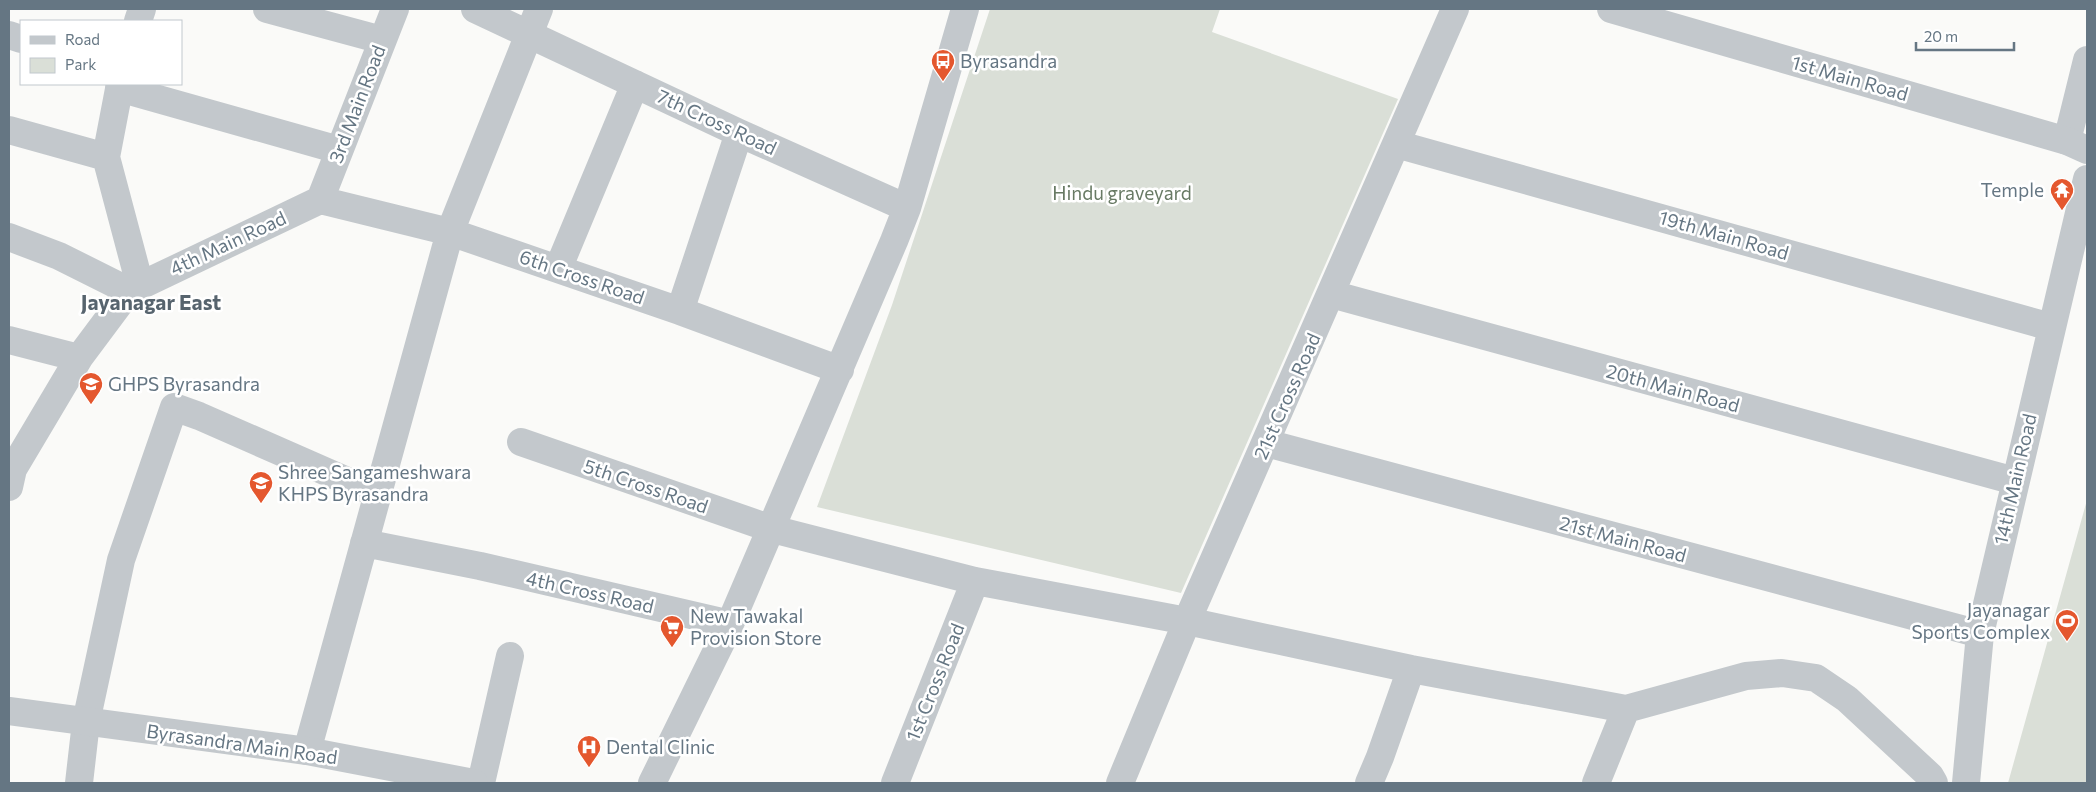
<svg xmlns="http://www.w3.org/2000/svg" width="2096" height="792" viewBox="0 0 2096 792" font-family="Commissioner,sans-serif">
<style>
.green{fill:#dadfd7}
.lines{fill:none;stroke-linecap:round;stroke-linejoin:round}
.minor{stroke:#c3c8cc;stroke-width:28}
.tertiary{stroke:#c3c8cc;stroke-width:28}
.labels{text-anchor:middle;stroke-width:5;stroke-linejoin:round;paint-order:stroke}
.poi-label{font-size:19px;fill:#657683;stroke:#fff;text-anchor:start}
.street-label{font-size:19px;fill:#657683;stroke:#fff}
.park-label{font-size:19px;fill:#687a64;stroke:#fff}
.quarter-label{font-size:21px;font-weight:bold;fill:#57646e;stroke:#fff}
</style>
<rect width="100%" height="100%" fill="#fafaf8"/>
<path class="green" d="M990,9H1220L1212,32L1398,99L1181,593L817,507L892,305Z
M2087,500V783H2008Z"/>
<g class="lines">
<path class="minor" d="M267,9L382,40
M475,9L739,133L907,208
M138,21L142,9
M9,35L21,39
M120,84L106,157L140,285
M119,88L339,150
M9,130L106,157
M2067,141L2087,60
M1396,144L2051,327
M320,200L450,232L680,311L840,370
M320,200L395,9
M9,237L59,256L129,291
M558,269L635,84
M1331,294L2015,481
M680,311L739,133
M9,340L79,358
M521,442L772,529L975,581L1187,621L1411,669L1626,709L1746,676L1782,673L1816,678L1847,699L1930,776L1934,783
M1266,443L1980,634
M9,487L13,469L79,358L129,291L320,200
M364,543L480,566L730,624
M307,751L450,232L539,9
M79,783L86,722L121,560L174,407L199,416L377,494
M481,783L510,656
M652,783L730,624L894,241L907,208L965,9
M895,783L975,581
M1120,783L1187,621L1455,9
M1369,783L1380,757L1411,669
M1596,783L1626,709
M1966,783L1980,634L2087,179"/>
<path class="tertiary" d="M1611,9L2067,141L2087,150
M9,711L307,751L474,783"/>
</g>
<defs>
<g id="bus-pin" transform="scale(1.25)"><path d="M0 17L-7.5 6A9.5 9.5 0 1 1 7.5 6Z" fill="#e4572e" stroke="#fff"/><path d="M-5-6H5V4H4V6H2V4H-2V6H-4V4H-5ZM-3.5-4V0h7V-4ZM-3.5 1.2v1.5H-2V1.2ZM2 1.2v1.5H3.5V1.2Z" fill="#fff"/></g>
<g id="temple-pin" transform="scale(1.25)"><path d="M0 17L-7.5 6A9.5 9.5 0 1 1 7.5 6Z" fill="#e4572e" stroke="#fff"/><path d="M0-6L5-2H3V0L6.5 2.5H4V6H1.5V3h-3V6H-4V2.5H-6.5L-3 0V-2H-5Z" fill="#fff"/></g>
<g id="school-pin" transform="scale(1.25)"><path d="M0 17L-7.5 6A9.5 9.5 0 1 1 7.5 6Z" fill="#e4572e" stroke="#fff"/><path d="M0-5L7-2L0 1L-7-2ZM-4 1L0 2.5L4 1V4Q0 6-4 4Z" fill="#fff"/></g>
<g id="stadium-pin" transform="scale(1.25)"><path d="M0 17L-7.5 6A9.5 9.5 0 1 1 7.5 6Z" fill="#e4572e" stroke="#fff"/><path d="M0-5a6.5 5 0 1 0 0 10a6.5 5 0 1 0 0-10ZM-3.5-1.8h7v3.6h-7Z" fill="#fff"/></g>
<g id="supermarket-pin" transform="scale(1.25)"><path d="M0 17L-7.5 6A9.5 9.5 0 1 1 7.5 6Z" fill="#e4572e" stroke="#fff"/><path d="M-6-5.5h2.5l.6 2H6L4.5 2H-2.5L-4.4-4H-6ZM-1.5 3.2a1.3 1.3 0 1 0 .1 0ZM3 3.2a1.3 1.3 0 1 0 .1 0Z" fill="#fff"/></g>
<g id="hospital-pin" transform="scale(1.25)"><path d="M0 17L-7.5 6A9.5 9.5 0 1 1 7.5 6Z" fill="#e4572e" stroke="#fff"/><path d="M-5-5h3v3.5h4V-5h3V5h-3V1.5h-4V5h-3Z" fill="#fff"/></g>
</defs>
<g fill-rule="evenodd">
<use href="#bus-pin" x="943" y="61"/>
<use href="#temple-pin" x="2062" y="190"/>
<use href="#school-pin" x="91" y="384"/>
<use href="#school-pin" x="261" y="483"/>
<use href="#stadium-pin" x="2067" y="621"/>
<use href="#supermarket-pin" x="672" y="627"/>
<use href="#hospital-pin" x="589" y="747"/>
</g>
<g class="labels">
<g class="poi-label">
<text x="960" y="68">Byrasandra</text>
<text x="2044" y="197" text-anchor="end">Temple</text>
<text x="108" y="391">GHPS Byrasandra</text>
<text x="278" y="479">Shree Sangameshwara<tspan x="278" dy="22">KHPS Byrasandra</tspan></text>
<text x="2050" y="617" text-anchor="end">Jayanagar<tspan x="2050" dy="22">Sports Complex</tspan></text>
<text x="690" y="623">New Tawakal<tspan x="690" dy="22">Provision Store</tspan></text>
<text x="606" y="754">Dental Clinic</text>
</g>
<g class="street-label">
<text transform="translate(1850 78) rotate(16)" y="7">1st Main Road</text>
<text transform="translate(357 104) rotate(-69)" y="7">3rd Main Road</text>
<text transform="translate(717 122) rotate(25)" y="7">7th Cross Road</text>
<text transform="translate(1724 235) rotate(16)" y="7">19th Main Road</text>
<text transform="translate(228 243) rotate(-25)" y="7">4th Main Road</text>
<text transform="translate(582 277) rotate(19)" y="7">6th Cross Road</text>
<text transform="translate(1673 388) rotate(15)" y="7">20th Main Road</text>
<text transform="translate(1287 396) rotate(-66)" y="7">21st Cross Road</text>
<text transform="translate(2015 479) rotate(-77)" y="7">14th Main Road</text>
<text transform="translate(646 486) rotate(19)" y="7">5th Cross Road</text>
<text transform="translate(1623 539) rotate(15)" y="7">21st Main Road</text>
<text transform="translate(590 592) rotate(13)" y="7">4th Cross Road</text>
<text transform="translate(935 682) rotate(-68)" y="7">1st Cross Road</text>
<text transform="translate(242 744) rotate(8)" y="7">Byrasandra Main Road</text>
</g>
<g class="park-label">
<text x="1122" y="200">Hindu graveyard</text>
</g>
<g class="quarter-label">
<text x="151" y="310">Jayanagar East</text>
</g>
</g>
<rect width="2096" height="792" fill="none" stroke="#657683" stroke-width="20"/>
<rect x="20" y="20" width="162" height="65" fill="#ffffff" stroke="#c1c8cd"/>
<rect x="30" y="36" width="25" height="8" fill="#c3c8cc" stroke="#c1c8cd"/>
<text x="65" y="45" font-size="15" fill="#657683">Road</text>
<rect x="30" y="58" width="25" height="15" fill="#dadfd7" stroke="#c1c8cd"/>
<text x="65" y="70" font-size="15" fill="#657683">Park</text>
<path d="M1916 42v8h98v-8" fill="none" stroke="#657683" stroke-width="2.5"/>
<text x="1924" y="42" font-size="15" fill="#657683" stroke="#ffffff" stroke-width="4" paint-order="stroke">20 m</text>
</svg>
